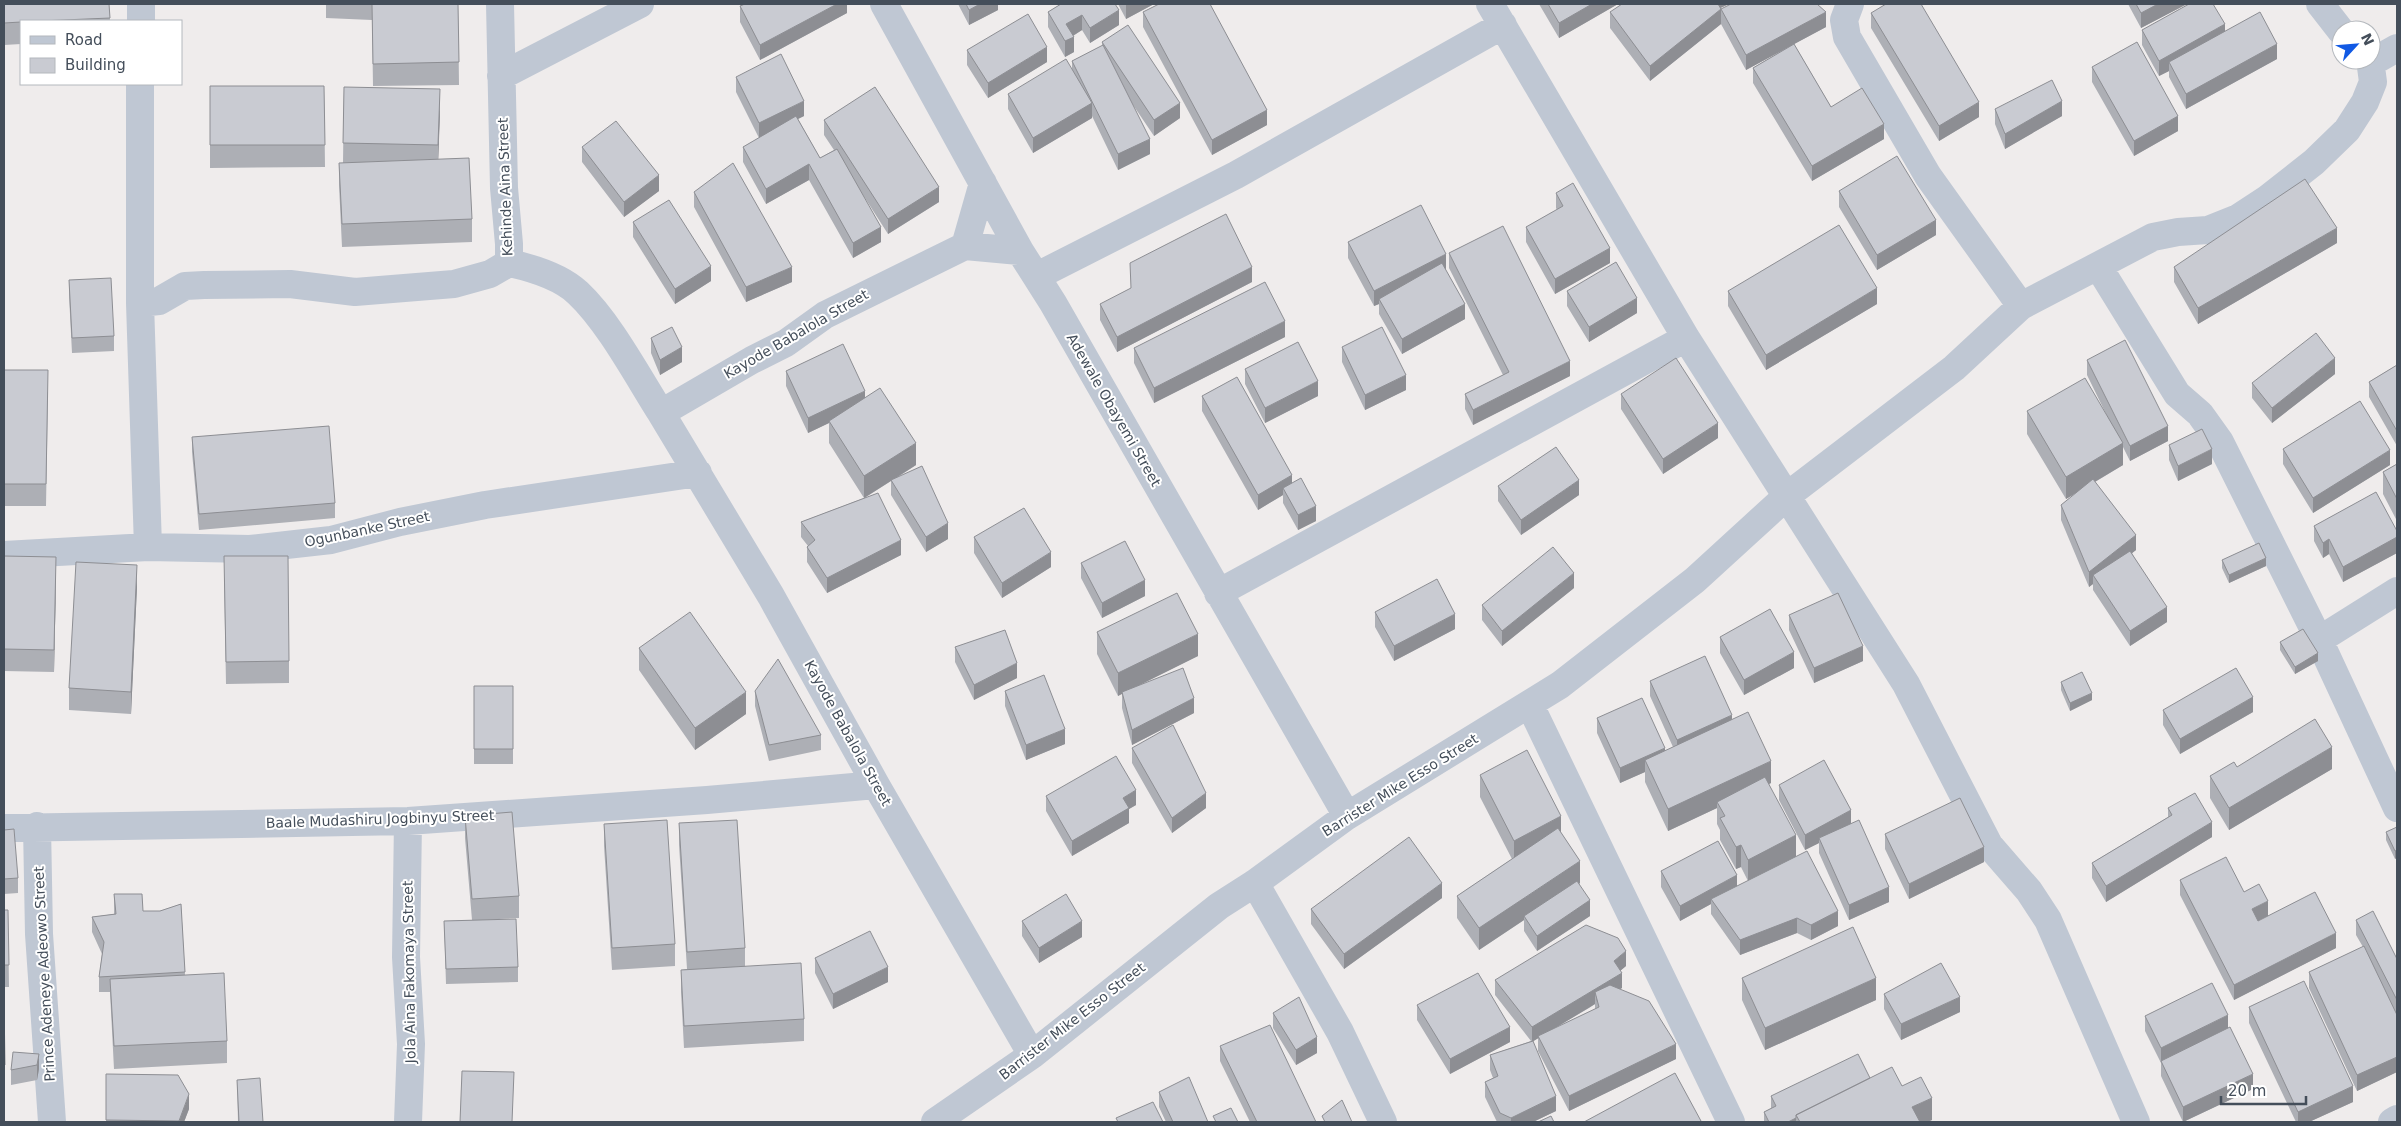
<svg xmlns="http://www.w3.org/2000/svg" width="2401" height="1126" viewBox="0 0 2401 1126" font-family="'DejaVu Sans',sans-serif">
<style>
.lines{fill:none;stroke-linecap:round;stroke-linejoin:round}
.minor{stroke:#bfc7d3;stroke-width:28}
.wall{fill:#adafb5;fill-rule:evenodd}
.shaded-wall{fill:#8d8e93}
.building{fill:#c9cbd2;stroke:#8d8e93}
.labels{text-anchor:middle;stroke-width:4;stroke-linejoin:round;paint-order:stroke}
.street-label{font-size:14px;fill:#444e5a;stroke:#fff}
</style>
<rect width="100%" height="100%" fill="#efecec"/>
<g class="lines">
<path class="minor" d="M884,4L1020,251L1053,303L1347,816
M1490,4L1686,338L1906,684L1989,845L2029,891L2048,920L2136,1122
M1850,4L1844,20L1847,37L1928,176L2021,306
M2320,4L2341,31
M141,21V4
M501,76L640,4
M140,84V303L148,547
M965,246L983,183
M1020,251L965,246L825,315L786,343L752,360L661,413L771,596L876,785L1032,1055
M509,263C532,268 560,276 578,293C609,322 638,377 661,413
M2098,266L2177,394L2200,414L2220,442L2319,640L2397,808
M1037,276L1236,175L1503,25
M140,303L159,301L185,286L204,285L290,284L355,292L454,284L490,274L509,263V244L504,188L500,4
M4,555L148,547L250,549L331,540L400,522L485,505L698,473
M1218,593L1686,338
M2319,640L2397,591
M1530,705L1731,1122
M408,821L406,957L411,1044L408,1122
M37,826L39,934L52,1122
M4,828L408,821L707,800L876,785
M1255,883L1340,1032L1383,1122
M935,1122L1032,1055L1219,906L1255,883L1347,816L1560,685L1695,580L1788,495L1954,368L2021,306L2153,237L2178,232L2208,230L2238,218L2267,199L2314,162L2347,130L2365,102L2373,82L2371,67L2374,61L2397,48
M2392,1122L2397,1119"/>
</g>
<path class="wall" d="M4,4H109L110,21H21V44L4,45Z
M326,4H458L459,85L373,86L372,20L326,18Z
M847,4V13L760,60L740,22V6Z
M958,4H998V10L969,25Z
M1061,4L1119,25L1090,43L1082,30L1073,36L1074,52L1065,57L1048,27V12Z
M1118,4H1154L1126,19Z
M1539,4H1618L1559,38Z
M1729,4L1720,8L1721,9L1826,27L1794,44L1831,107L1884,139L1812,181L1753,83V68L1783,50L1746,70L1721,24L1650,81L1610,28V12Z
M2128,4H2187L2141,28Z
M1143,12L1267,125L1212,155L1143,27Z
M1871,13L1979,117L1939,141L1871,28Z
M2142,30L2225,31L2277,59L2186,109L2169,77V71L2159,76L2142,45Z
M1102,42L1180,118L1154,136L1131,102L1150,154L1118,170L1092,116V118L1033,153L1008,109V94L1072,69V61L1102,46Z
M967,50L1047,62L988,98L967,65Z
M2092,67L2178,131L2134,156L2092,82Z
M736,77L804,116L798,119L820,158L834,150L824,135V120L939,202L888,234L863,195L881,242L853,258L809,180L766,204L743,162V147L759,138L736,92Z
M210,86H324L325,167L210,168Z
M344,87L440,111L438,159L472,219V242L342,247L339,185V163H343Z
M1995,109L2062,116L2005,149L1995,124Z
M582,147L659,191L624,217L582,162Z
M1839,191L1936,235L1877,270L1839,207Z
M694,192L792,282L746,302L694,207Z
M1556,193L1610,263L1555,294L1526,242V227L1557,210L1556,208Z
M633,222L711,281L675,304L633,237Z
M1348,242L1446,269H1445L1465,319L1402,354L1379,314V304L1374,306L1348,258Z
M2337,243L2198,324L2174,282V267Z
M1449,253L1570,376L1473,425L1465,409V394L1503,375L1449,268Z
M69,280L114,336V351L72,353L69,295Z
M1252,282L1117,352L1100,320V304Z
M1567,291L1637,313L1589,342L1567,306Z
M1728,291L1877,304L1766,370L1728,306Z
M1285,337L1154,403L1134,363V348Z
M651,338L682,362L660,375L651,353Z
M1342,347L1406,390L1365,410L1342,362Z
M2087,360L2168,441L2130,461L2123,447V465L2095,482L2136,550L2132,553L2167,622L2130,646L2093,590V584L2089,587L2061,520V505L2076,493L2066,499L2027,434V411L2108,418L2087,375Z
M2397,365V446L2369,397V382Z
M1245,369L1318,396L1265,423L1245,384Z
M4,370L48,392L46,506H4Z
M786,371L865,397L916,465L898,477L948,539L926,552L891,495V481L866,497L901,555L827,593L807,562V547L808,546L801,537V522L864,498L829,443V423L808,433L786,386Z
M2335,374L2272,423L2252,398V383Z
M1621,394L1718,438L1663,474L1621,409Z
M1202,396L1292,483L1316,521L1298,530L1283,503V495L1258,510L1202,411Z
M192,437L335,503V518L199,530L192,452Z
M2169,445L2212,464L2178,481L2169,460Z
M2283,449L2390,465L2313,513L2283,464Z
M2397,464V521L2383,494V472Z
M1498,486L1579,495L1521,535L1498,501Z
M2314,526L2397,531V553L2343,582L2329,554L2323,558L2314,541Z
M974,537L1051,567L1002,598L974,553Z
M4,556L56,579L54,672L4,671Z
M2222,560L2266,566L2229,583L2222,568Z
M1081,563L1145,596L1102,618L1081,578Z
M224,578L289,661V683L226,684Z
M137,587L131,714L69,710V688Z
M1574,588L1502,646L1482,620V605Z
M1375,612L1455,629L1394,661L1375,627Z
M1789,615L1863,661L1814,683L1789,630Z
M1097,632L1198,656L1132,688L1194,713L1132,745L1122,708V693L1118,696L1097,654Z
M1720,637L1794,668L1744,695L1720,653Z
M2280,642L2318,661L2295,674L2280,650Z
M955,647L1017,678L974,700L955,662Z
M639,648L746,714L695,750L639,670Z
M1650,681L1732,719L1771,783L1769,784L1796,857L1838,926L1811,940L1797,933L1740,955L1711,914V904L1680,921L1661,887V871L1737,886L1748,881L1741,867L1736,869L1720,840V830L1717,824V808L1668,831L1645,782V772L1620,783L1597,733V718L1665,751L1673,747L1650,696Z
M2061,682L2092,700L2070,711L2061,690Z
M474,686H513V764H474Z
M755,691L821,735V750L769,761L755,706Z
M1005,691L1065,744L1026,760L1005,706Z
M2163,710L2253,712L2180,754L2163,725Z
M1132,748L1206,808L1172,833L1132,763Z
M2237,767L2332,769L2229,830L2210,798V776Z
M1480,775L1561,833L1580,883L1579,884L1590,916L1537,951L1524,931V920L1479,950L1457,918V896L1512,859L1480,797Z
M1779,785L1851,823L1889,902L1849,920L1819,853V843L1805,850L1779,800Z
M1046,796L1136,805L1129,809V823L1072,856L1046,811Z
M2168,808L2212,837L2106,902L2092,878V863L2168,817Z
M465,816L519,896V918L499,919L518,967V982L446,984L444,921L472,920L465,838Z
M679,823L745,948V966L804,1019V1041L684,1048L681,992V970L687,969L679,845Z
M604,824L675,944V966L612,970L604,846Z
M2397,827L2395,859L2386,840V832Z
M4,830L18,878V893L4,894Z
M1885,834L1984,862L1909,899L1885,849Z
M2180,880L2244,892L2268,916L2258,921L2336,948L2234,1000L2180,895Z
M114,894L143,911H160L181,904L185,975L227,1041V1063L114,1069L110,992H99V977L102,954L92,932V917L114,914Z
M1442,898L1344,969L1311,924V909Z
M4,910H8L9,987H4Z
M2356,920L2397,959V1072L2357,1091L2309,988V972L2363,947L2356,935Z
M1022,921L1082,937L1039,963L1022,936Z
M815,958L888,982L833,1009L815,973Z
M1626,966L1620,971L1622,988L1620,989L1676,1059L1569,1111L1538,1051V1038L1533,1041L1556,1111L1533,1122H1497L1485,1097V1082L1493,1078L1490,1070V1055L1531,1041L1495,995V980ZM1595,1004V1009L1550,1031L1589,1008Z
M1742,978L1876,1000L1765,1050L1742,1000Z
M1884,994L1960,1012L1901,1040L1884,1009Z
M4,1002L5,1065V1081H4Z
M1417,1005L1510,1042L1450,1074L1417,1020Z
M2249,1007L2353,1102L2309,1122H2296L2249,1023Z
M1273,1013L1317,1053L1296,1065L1273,1028Z
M2145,1016L2228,1029L2253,1089L2183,1122L2161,1076V1063L2145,1031Z
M1220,1046L1316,1122H1250L1220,1061Z
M39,1054V1069L37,1080L11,1085V1070Z
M106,1074L189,1109L184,1122H106Z
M1870,1078L1902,1086L1932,1120L1927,1122H1764V1112L1771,1108V1096Z
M237,1080L263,1122H238Z
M1159,1092L1208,1122H1166L1159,1107Z"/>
<path class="shaded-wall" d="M837,4H847V13L760,60V45Z
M980,4H998V10L969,25V10Z
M1126,4H1154L1126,19Z
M1592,4H1618L1559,38V23Z
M1714,4H1729L1714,11Z
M2158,4H2187L2141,28V13Z
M1721,9V24L1650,81V66Z
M1119,10V25L1090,43V28Z
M1826,12V27L1746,70V55Z
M1082,15V30L1066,40V24Z
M2225,24V40L2169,62V71L2159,76V61Z
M1074,37V52L1065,57V41Z
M2277,44V59L2186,109V94Z
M1047,47V62L988,98V83Z
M440,89V111L438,168V145Z
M804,101V116L759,138V123Z
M2062,101V116L2005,149V134Z
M1979,102V117L1939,141V126Z
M1092,103V118L1033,153V138Z
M1180,103V118L1154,136V120Z
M1267,110V125L1212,155V140Z
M2178,116V131L2134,156V141Z
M1884,124V139L1812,181V166Z
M1150,139V154L1118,170V154Z
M809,164V180L766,204V189Z
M659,175V191L624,217V202Z
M939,187V202L888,234V219Z
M1936,220V235L1877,270V255Z
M881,227V242L853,258V243Z
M2337,228V243L2198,324V308Z
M1610,248V263L1555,294V279Z
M1446,254V269L1381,303L1379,299V304L1374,306V291Z
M711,266V281L675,304V289Z
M792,267V282L746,302V287Z
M1252,267V282L1117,352V337Z
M1877,288V304L1766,370V355Z
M1637,298V313L1589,342V327Z
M1465,304V319L1402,354V339Z
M1285,321V337L1154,403V388Z
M682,347V362L660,375V360Z
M2335,358V374L2272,423V408Z
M1570,361V376L1473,425V410Z
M1406,375V390L1365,410V395Z
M1318,381V396L1265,423V408Z
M865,391V406L829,421V423L808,433V418Z
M1718,423V438L1663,474V459Z
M2168,426V441L2130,461V446Z
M916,443V465L864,498V476Z
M2123,443V465L2066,499V477Z
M2212,449V464L2178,481V466Z
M2390,450V465L2313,513V498Z
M1292,475V490L1283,488V495L1258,510V495Z
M1579,480V495L1521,535V520Z
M1316,506V521L1298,530V515Z
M948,523V539L926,552V537Z
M2136,535V550L2097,581L2093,575V584L2089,587V572Z
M2397,537V553L2343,582V567Z
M2329,539V554L2323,558V543Z
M901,540V555L827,593V578Z
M1051,552V567L1002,598V583Z
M56,557V579L54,672V650Z
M2266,558V566L2229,583V575Z
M137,565V587L131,714V692Z
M1574,573V588L1502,646V631Z
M1145,580V596L1102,618V603Z
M2167,607V622L2130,646V631Z
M1455,614V629L1394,661V646Z
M1198,634V656L1118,696V673Z
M1863,646V661L1814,683V668Z
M1794,652V668L1744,695V680Z
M2318,653V661L2295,674V667Z
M1017,663V678L974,700V685Z
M746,692V714L695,750V728Z
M2092,693V700L2070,711V703Z
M2253,697V712L2180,754V739Z
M1194,698V713L1132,745V730Z
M1732,715V731L1677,755V740Z
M1065,729V744L1026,760V745Z
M2332,747V769L2229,830V808Z
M1665,748V763L1645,760V772L1620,783V768Z
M1771,761V783L1720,807L1717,802V808L1668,831V809Z
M1136,790V805L1129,809V823L1072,856V841L1123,798Z
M1206,793V808L1172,833V818Z
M1851,810V825L1819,838V843L1805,850V835Z
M1561,816V838L1514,863V841Z
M2212,822V837L2106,902V886Z
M1796,835V857L1748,882V860Z
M1741,845V867L1736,869V847Z
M1984,847V862L1909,899V884Z
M2397,850V858L2395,859V851Z
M1580,861V883L1526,919L1524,916V920L1479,950V928Z
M1737,875V890L1711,899V904L1680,921V906Z
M1442,883V898L1344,969V954Z
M1889,887V902L1849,920V905Z
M1590,900V916L1537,951V936Z
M2268,901V916L2252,924V909Z
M1838,911V926L1811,940V925Z
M1797,918V933L1740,955V940Z
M1082,921V937L1039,963V948Z
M2336,933V948L2234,1000V985Z
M1626,951V966L1614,976V961Z
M888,967V982L833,1009V994Z
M1622,973V988L1597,1002L1595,992V1004L1532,1042V1027Z
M1876,978V1000L1765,1050V1028Z
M1960,997V1012L1901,1040V1024Z
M2228,1015V1030L2161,1061V1063V1048Z
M1510,1027V1042L1450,1074V1059Z
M1317,1037V1053L1296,1065V1050Z
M1676,1044V1059L1569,1111V1096Z
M39,1054V1069L37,1080V1065Z
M2397,1057V1072L2357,1091V1075Z
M2253,1074V1089L2183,1122V1107Z
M2353,1086V1102L2309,1122H2298V1112Z
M189,1094V1109L184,1122H179Z
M1556,1096V1111L1533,1122H1511V1118Z
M1932,1098V1120L1927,1122H1912V1107Z
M1796,1118V1122H1788Z"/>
<path class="building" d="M4,4H109L110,18L40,21H21V22L4,23Z
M372,4H458L459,62L373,64Z
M745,4H837L760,45L740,6Z
M966,4H980L969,10Z
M1061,4H1115L1119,10L1090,28L1082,15L1066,24L1074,37L1065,41L1048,12Z
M1159,4H1210L1267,110L1212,140L1143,12Z
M1548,4H1592L1559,23Z
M1622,4H1718L1721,9L1650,66L1610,12Z
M1731,4H1817L1826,12L1746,55L1721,9Z
M1886,4H1921L1979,102L1939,126L1871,13Z
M2136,4H2158L2141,13Z
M2189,4H2213L2225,24L2159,61L2142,30Z
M2260,12L2277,44L2186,94L2169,62Z
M1028,14L1047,47L988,83L967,50Z
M1128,25L1180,103L1154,120L1102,42Z
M2137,42L2178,116L2134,141L2092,67Z
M1794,44L1831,107L1862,88L1884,124L1812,166L1753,68Z
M1103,45L1150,139L1118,154L1072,61Z
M781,54L804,101L759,123L736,77Z
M1066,59L1092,103L1033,138L1008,94Z
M2052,80L2062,101L2005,134L1995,109Z
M210,86H324L325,145H210Z
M344,87L440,89L438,145L343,143Z
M875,87L939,187L888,219L824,120Z
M796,116L820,158L837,149L881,227L853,243L809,164L766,189L743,147Z
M616,121L659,175L624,202L582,147Z
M1897,156L1936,220L1877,255L1839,191Z
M469,158L472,219L342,224L339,163Z
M733,163L792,267L746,287L694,192Z
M2305,179L2337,228L2198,308L2174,267Z
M1573,183L1610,248L1555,279L1526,227L1563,206L1556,193Z
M669,200L711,266L675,289L633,222Z
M1421,205L1446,254L1374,291L1348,242Z
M1226,214L1252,267L1117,337L1100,304L1131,288L1130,263Z
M1839,225L1877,288L1766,355L1728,291Z
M1503,226L1570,361L1473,410L1465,394L1509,372L1449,253Z
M1616,262L1637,298L1589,327L1567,291Z
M1442,263L1465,304L1402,339L1379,299Z
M111,278L114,336L72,338L69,280Z
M1265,282L1285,321L1154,388L1134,348Z
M672,327L682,347L660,360L651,338Z
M1382,327L1406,375L1365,395L1342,347Z
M2316,333L2335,358L2272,408L2252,383Z
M2125,340L2168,426L2130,446L2087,360Z
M1298,342L1318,381L1265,408L1245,369Z
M843,344L865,391L808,418L786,371Z
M1676,358L1718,423L1663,459L1621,394Z
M2397,365V431L2369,382Z
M4,370H48L46,484H4Z
M1237,377L1292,475L1258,495L1202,396Z
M2085,378L2123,443L2066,477L2027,411Z
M880,388L916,443L864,476L829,421Z
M2360,401L2390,450L2313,498L2283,449Z
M329,426L335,503L199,514L192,437Z
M2202,429L2212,449L2178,466L2169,445Z
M1556,447L1579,480L1521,520L1498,486Z
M2397,464V499L2383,472Z
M922,466L948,523L926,537L891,480Z
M1301,478L1316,506L1298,515L1283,488Z
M2093,479L2136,535L2089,572L2061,505Z
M2376,492L2397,531V537L2343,567L2329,539L2323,543L2314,526Z
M878,493L901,540L827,578L807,547L815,540L801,522Z
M1024,508L1051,552L1002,583L974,537Z
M1125,541L1145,580L1102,603L1081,563Z
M2259,543L2266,558L2229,575L2222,560Z
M1553,547L1574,573L1502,631L1482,605Z
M2130,551L2167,607L2130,631L2093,575Z
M4,556L56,557L54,650L4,649Z
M224,556H288L289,661L226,662Z
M76,562L137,565L131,692L69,688Z
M1437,579L1455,614L1394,646L1375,612Z
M1177,593L1198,634L1118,673L1097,632Z
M1838,593L1863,646L1814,668L1789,615Z
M1770,609L1794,652L1744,680L1720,637Z
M690,612L746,692L695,728L639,648Z
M2303,629L2318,653L2295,667L2280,642Z
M1005,630L1017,663L974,685L955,647Z
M1705,656L1732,715L1677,740L1650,681Z
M778,659L821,735L769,745L755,691Z
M1183,668L1194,698L1132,730L1122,692Z
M2236,668L2253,697L2180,739L2163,710Z
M2082,672L2092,693L2070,703L2061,682Z
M1044,675L1065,729L1026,745L1005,691Z
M474,686H513V749H474Z
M1642,698L1665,748L1620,768L1597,718Z
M1748,712L1771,761L1668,809L1645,760Z
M2315,719L2332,747L2229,808L2210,776L2234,762L2237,767Z
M1173,725L1206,793L1172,818L1132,748Z
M1527,750L1561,816L1514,841L1480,775Z
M1116,756L1136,790L1123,798L1129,808L1072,841L1046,796Z
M1824,760L1851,810L1805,835L1779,785Z
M1765,777L1796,835L1748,860L1741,845L1736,847L1720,818L1725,816L1717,802Z
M2195,793L2212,822L2106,886L2092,863L2172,815L2168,808Z
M1960,798L1984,847L1909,884L1885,834Z
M512,812L519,896L472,899L465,816Z
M667,820L675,944L612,948L604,824Z
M737,820L745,948L687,952L679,823Z
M1859,820L1889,887L1849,905L1819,838Z
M2397,827V850L2395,851L2386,832Z
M1558,828L1580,861L1479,928L1457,896Z
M14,829L18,878L4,879V830Z
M1409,837L1442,883L1344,954L1311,909Z
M1718,841L1737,875L1680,906L1661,871Z
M1807,851L1838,911L1811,925L1797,918L1740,940L1711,899Z
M2226,857L2244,892L2259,884L2268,901L2252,909L2258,921L2315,892L2336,933L2234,985L2180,880Z
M1577,881L1590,900L1537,936L1524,916Z
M114,894H142L143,911H160L181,904L185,972L99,977L104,942L92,917L116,914Z
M1066,894L1082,921L1039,948L1022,921Z
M4,910H8L9,965H4Z
M2373,911L2397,959V1000L2356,920Z
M516,919L518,967L446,969L444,921Z
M1586,925L1618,938L1626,951L1614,961L1622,973L1532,1027L1495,980Z
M1853,927L1876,978L1765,1028L1742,978Z
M870,931L888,967L833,994L815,958Z
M2364,946L2397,1015V1057L2357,1075L2309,972Z
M801,963L804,1019L684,1026L681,970Z
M1941,963L1960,997L1901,1024L1884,994Z
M224,973L227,1041L114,1046L110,979Z
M1478,973L1510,1027L1450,1059L1417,1005Z
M2304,981L2353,1086L2298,1112L2249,1007Z
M2212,983L2228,1015L2161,1048L2145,1016Z
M1610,985L1649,1001L1676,1044L1569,1096L1538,1036L1599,1007L1595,992Z
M1299,997L1317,1037L1296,1050L1273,1013Z
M4,1002L5,1065H4Z
M1270,1025L1316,1122H1257L1220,1046Z
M2230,1027L2253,1074L2183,1107L2161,1061Z
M1533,1041L1556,1096L1511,1118L1500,1113L1485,1082L1498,1076L1490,1055Z
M13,1052L39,1054L37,1065L11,1070Z
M1858,1054L1870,1078L1796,1115V1118L1788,1122H1769L1764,1112L1776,1106L1771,1096Z
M1892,1067L1902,1086L1921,1077L1932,1098L1912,1107L1920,1122H1800L1796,1115Z
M462,1071L514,1072L512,1122H460Z
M1675,1073L1701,1121L1698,1122H1584Z
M106,1074L178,1075L189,1094L179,1121L106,1120Z
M1189,1077L1208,1122H1173L1159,1092Z
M260,1078L263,1122H239L237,1080Z
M1342,1100L1352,1122H1325L1322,1116Z
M1153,1102L1163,1122H1118L1116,1118Z
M1231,1108L1238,1122H1216L1213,1116Z
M1551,1116L1554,1122H1538Z"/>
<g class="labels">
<g class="street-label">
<text transform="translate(505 187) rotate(-92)" y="5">Kehinde Aina Street</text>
<text transform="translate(796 334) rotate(-30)" y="5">Kayode Babalola Street</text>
<text transform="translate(1114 410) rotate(60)" y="5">Adewale Obayemi Street</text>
<text transform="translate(367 529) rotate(-12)" y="5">Ogunbanke Street</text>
<text transform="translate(848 733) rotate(61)" y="5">Kayode Babalola Street</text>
<text transform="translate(1400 785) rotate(-32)" y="5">Barrister Mike Esso Street</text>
<text transform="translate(380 819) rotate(-2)" y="5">Baale Mudashiru Jogbinyu Street</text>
<text transform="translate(409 972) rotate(-91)" y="5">Jola Aina Fakomaya Street</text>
<text transform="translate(44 974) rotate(-93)" y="5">Prince Adeneye Adeowo Street</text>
<text transform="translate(1072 1021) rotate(-38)" y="5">Barrister Mike Esso Street</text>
</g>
</g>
<rect width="2401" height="1126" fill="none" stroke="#444e5a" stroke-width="10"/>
<rect x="20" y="20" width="162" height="65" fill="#ffffff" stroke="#b4b8bd"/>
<rect x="30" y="36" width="25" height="8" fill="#bfc7d3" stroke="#b4b8bd"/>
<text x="65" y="45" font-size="15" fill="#444e5a">Road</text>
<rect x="30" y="58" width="25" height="15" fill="#c9cbd2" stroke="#b4b8bd"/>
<text x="65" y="70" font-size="15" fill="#444e5a">Building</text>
<g transform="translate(2356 45) rotate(64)"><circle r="24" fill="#ffffff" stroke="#b4b8bd"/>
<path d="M0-4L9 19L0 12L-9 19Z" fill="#1159e4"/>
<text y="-8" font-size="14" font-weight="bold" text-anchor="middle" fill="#444e5a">N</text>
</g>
<path d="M2221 1096v8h85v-8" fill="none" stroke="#444e5a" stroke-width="2.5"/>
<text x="2228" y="1096" font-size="15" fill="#444e5a" stroke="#ffffff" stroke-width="4" paint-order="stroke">20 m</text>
</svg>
